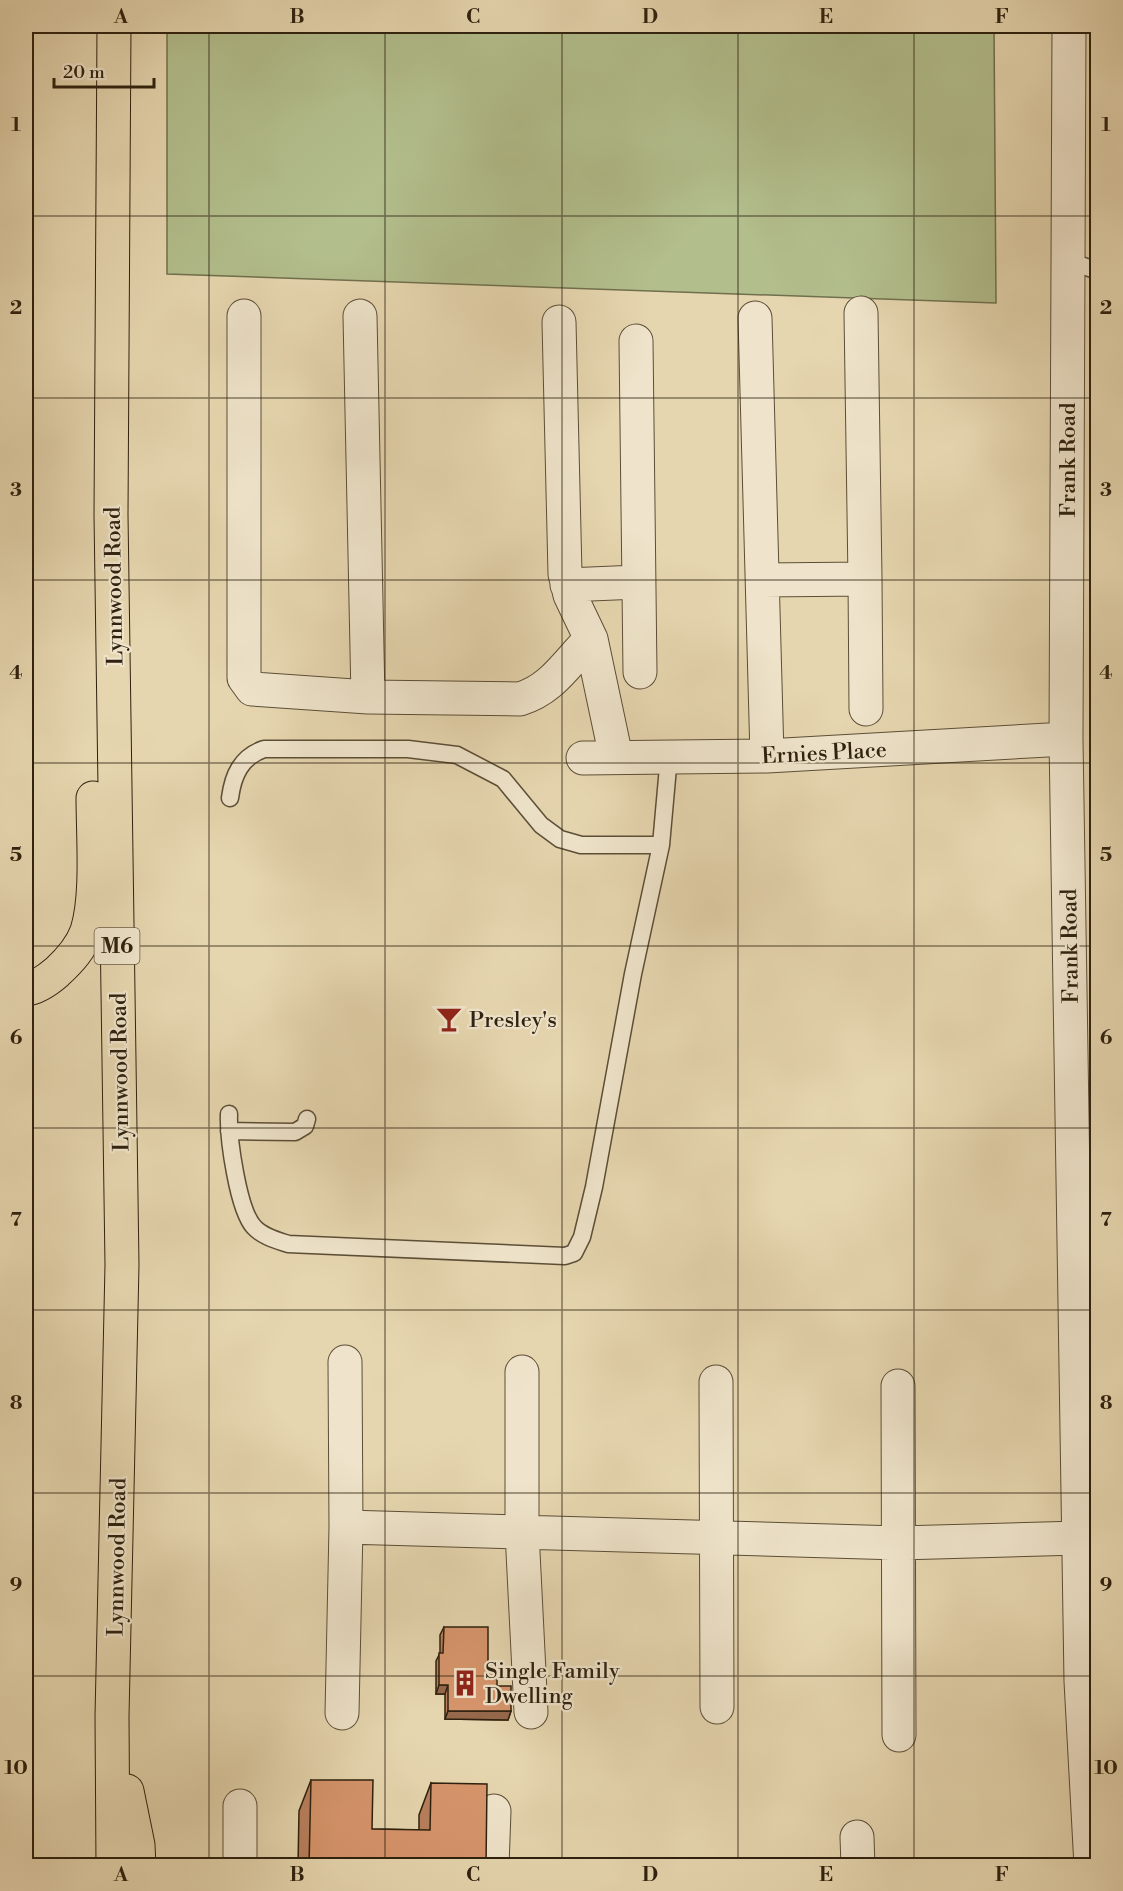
<svg xmlns="http://www.w3.org/2000/svg" width="1123" height="1891" viewBox="0 0 1123 1891" font-family="'Libre Bodoni',serif">
<style>
.green{fill:#b2be8c;stroke:#70704e;stroke-width:1.5}
.lines{fill:none;stroke-linecap:round;stroke-linejoin:round}
.lane-casing{stroke:#5c4e37;stroke-width:19}
.street-casing{stroke:#5c4e37;stroke-width:35}
.primary-casing{stroke:#2e210f;stroke-width:35}
.lane{stroke:#efe4cb;stroke-width:16}
.street{stroke:#efe4cb;stroke-width:33}
.primary{stroke:#e6d6af;stroke-width:33}
.wall{fill:#b9805d;stroke:#2e210f;stroke-width:1.5}
.shaded-wall{fill:#96684c;stroke:#2e210f;stroke-width:1.5}
.building{fill:#d7956c;stroke:#2e210f;stroke-width:1.5}
.grid{fill:none;stroke:#2e210f;stroke-width:1.5;stroke-opacity:0.55}
.labels{text-anchor:middle;stroke-width:4.5;stroke-linejoin:round;paint-order:stroke}
.shield{fill:#efe4cb;stroke:#685c47;stroke-width:1.5}
.shield-label{font-size:21px;font-weight:bold;fill:#2e210f}
.street-label{font-size:22px;fill:#2e210f;stroke:#efe4cb}
.poi-label{font-size:22px;fill:#2e210f;stroke:#efe4cb;text-anchor:start}
.neatline{fill:none;stroke:#2e210f;stroke-width:2}
.grid-label{font-size:20px;text-anchor:middle;font-weight:bold;fill:#2e210f}
</style>
<rect width="100%" height="100%" fill="#e6d6af"/>
<filter id="stains"><feTurbulence type="fractalNoise" baseFrequency=".00333" numOctaves="4"/><feColorMatrix values="0 0 0 0 .2 0 0 0 0 .09 0 0 0 0 .02 0 0 0 .5 -.17"/></filter>
<radialGradient id="worn" r=".72"><stop offset=".6" stop-color="#630" stop-opacity="0"/><stop offset="1" stop-color="#630" stop-opacity=".3"/></radialGradient>
<path class="green" d="M167,26H994L996,303L167,274Z"/>
<g class="lines">
<g class="lane-casing">
<path id="lane" d="M1069,261L1098,271
M661,845L669,756
M229,1114C228,1138 238,1210 254,1227C262,1236 276,1240 288,1244L565,1256L574,1253L582,1237L594,1187L633,974L661,845H581L560,839L541,825L503,779L457,755L408,749H264C241,757 233,775 230,798
M229,1131L295,1132L305,1126L307,1119
M1073,1217L1098,1218"/>
</g>
<g class="street-casing">
<path id="street" d="M1069,26L1066,739L1081,1681L1091,1866
M861,313L865,579
M244,316V678L252,689L368,697L520,699C553,689 567,662 591,639
M360,316L368,697
M755,318L767,756
M559,322L565,574L570,595L591,639L616,757
M636,341L640,672
M763,580L865,579L866,709
M567,585L638,582
M583,758L767,756L1066,739
M522,1372V1532L531,1712
M716,1382L717,1707
M898,1386L899,1735
M346,1527L899,1543L1079,1538
M342,1713L346,1527L345,1362
M240,1806V1866
M857,1837L858,1866
M492,1866L494,1811"/>
</g>
<g class="primary-casing">
<path id="primary" d="M26,989C36,988 49,979 57,972C70,960 81,948 87,931C98,896 93,836 93,798
M127,1791L138,1845L139,1866
M113,1866L112,1716L122,1265L111,515L114,26"/>
</g>
<use href="#lane" class="lane"/>
<use href="#street" class="street"/>
<use href="#primary" class="primary"/>
</g>
<path class="wall" d="M444,1627L488,1662L497,1686L511,1711L508,1720L445,1719V1694H436V1661L440,1653V1635Z
M311,1780L372,1829L419,1830V1815L431,1783L486,1866H298L299,1811Z"/>
<path class="shaded-wall" d="M439,1685H448L445,1694H436Z
M448,1711H511L508,1720L445,1719Z"/>
<path class="building" d="M444,1627H488V1662L497,1663V1686H511V1711H448V1685H439V1653H443Z
M311,1780H373L372,1829L430,1830L431,1783L487,1784L486,1866H309Z"/>
<path class="grid" d="M209,26V1866M385,26V1866M562,26V1866M738,26V1866M914,26V1866M26,216H1098M26,398H1098M26,580H1098M26,763H1098M26,946H1098M26,1128H1098M26,1310H1098M26,1493H1098M26,1676H1098"/>
<defs>
<g id="bar-bare" transform="scale(2.07)"><path d="M-6-5H6L.8 .8V4.5H3.5V6h-7V4.5H-.8V.8Z" fill="#8f2418" stroke="#efe4cb" stroke-width="2.5" paint-order="stroke"/></g>
<g id="building-bare" transform="scale(2.07)"><path d="M-4-6H4V6H1V3H-1V6H-4ZM-2.5-4.3h1.7v1.8h-1.7ZM.8-4.3h1.7v1.8H.8ZM-2.5-1h1.7V.8h-1.7ZM.8-1h1.7V.8H.8Z" fill="#8f2418" stroke="#efe4cb" stroke-width="2.5" paint-order="stroke"/></g>
</defs>
<g fill-rule="evenodd">
<use href="#bar-bare" x="449" y="1019"/>
<use href="#building-bare" x="465" y="1683"/>
</g>
<g class="labels">
<rect class="shield" x="94.5" y="928" width="45" height="36" rx="4.5"/>
<g class="shield-label">
<text x="117" y="953">M6</text>
</g>
<g class="street-label">
<text transform="translate(1067 460) rotate(-90)" y="8">Frank Road</text>
<text transform="translate(113 586) rotate(-91)" y="8">Lynnwood Road</text>
<text transform="translate(824 752) rotate(-3)" y="8">Ernies Place</text>
<text transform="translate(1069 946) rotate(-91)" y="8">Frank Road</text>
<text transform="translate(119 1072) rotate(-91)" y="8">Lynnwood Road</text>
<text transform="translate(116 1557) rotate(-89)" y="8">Lynnwood Road</text>
</g>
<g class="poi-label">
<text x="469" y="1027">Presley's</text>
<text x="485" y="1678">Single Family<tspan x="485" dy="25">Dwelling</tspan></text>
</g>
</g>
<rect width="1123" height="1891" fill="none" stroke="#e6d6af" stroke-width="66"/>
<path d="M54 78v9h100v-9" fill="none" stroke="#2e210f" stroke-width="3"/>
<text x="63" y="78" font-size="18" fill="#2e210f" stroke="#efe4cb" stroke-width="4.5" paint-order="stroke">20 m</text>
<rect x="33" y="33" width="1057" height="1825" class="neatline"/>
<g class="grid-label">
<text x="121" y="23">A</text>
<text x="297" y="23">B</text>
<text x="473" y="23">C</text>
<text x="650" y="23">D</text>
<text x="826" y="23">E</text>
<text x="1002" y="23">F</text>
<text x="16" y="131">1</text>
<text x="1106" y="131">1</text>
<text x="16" y="314">2</text>
<text x="1106" y="314">2</text>
<text x="16" y="496">3</text>
<text x="1106" y="496">3</text>
<text x="16" y="679">4</text>
<text x="1106" y="679">4</text>
<text x="16" y="861">5</text>
<text x="1106" y="861">5</text>
<text x="16" y="1044">6</text>
<text x="1106" y="1044">6</text>
<text x="16" y="1226">7</text>
<text x="1106" y="1226">7</text>
<text x="16" y="1409">8</text>
<text x="1106" y="1409">8</text>
<text x="16" y="1591">9</text>
<text x="1106" y="1591">9</text>
<text x="16" y="1774">10</text>
<text x="1106" y="1774">10</text>
<text x="121" y="1881">A</text>
<text x="297" y="1881">B</text>
<text x="473" y="1881">C</text>
<text x="650" y="1881">D</text>
<text x="826" y="1881">E</text>
<text x="1002" y="1881">F</text>
</g>
<rect width="100%" height="100%" filter="url(#stains)"/>
<rect width="100%" height="100%" fill="url(#worn)"/>
</svg>
